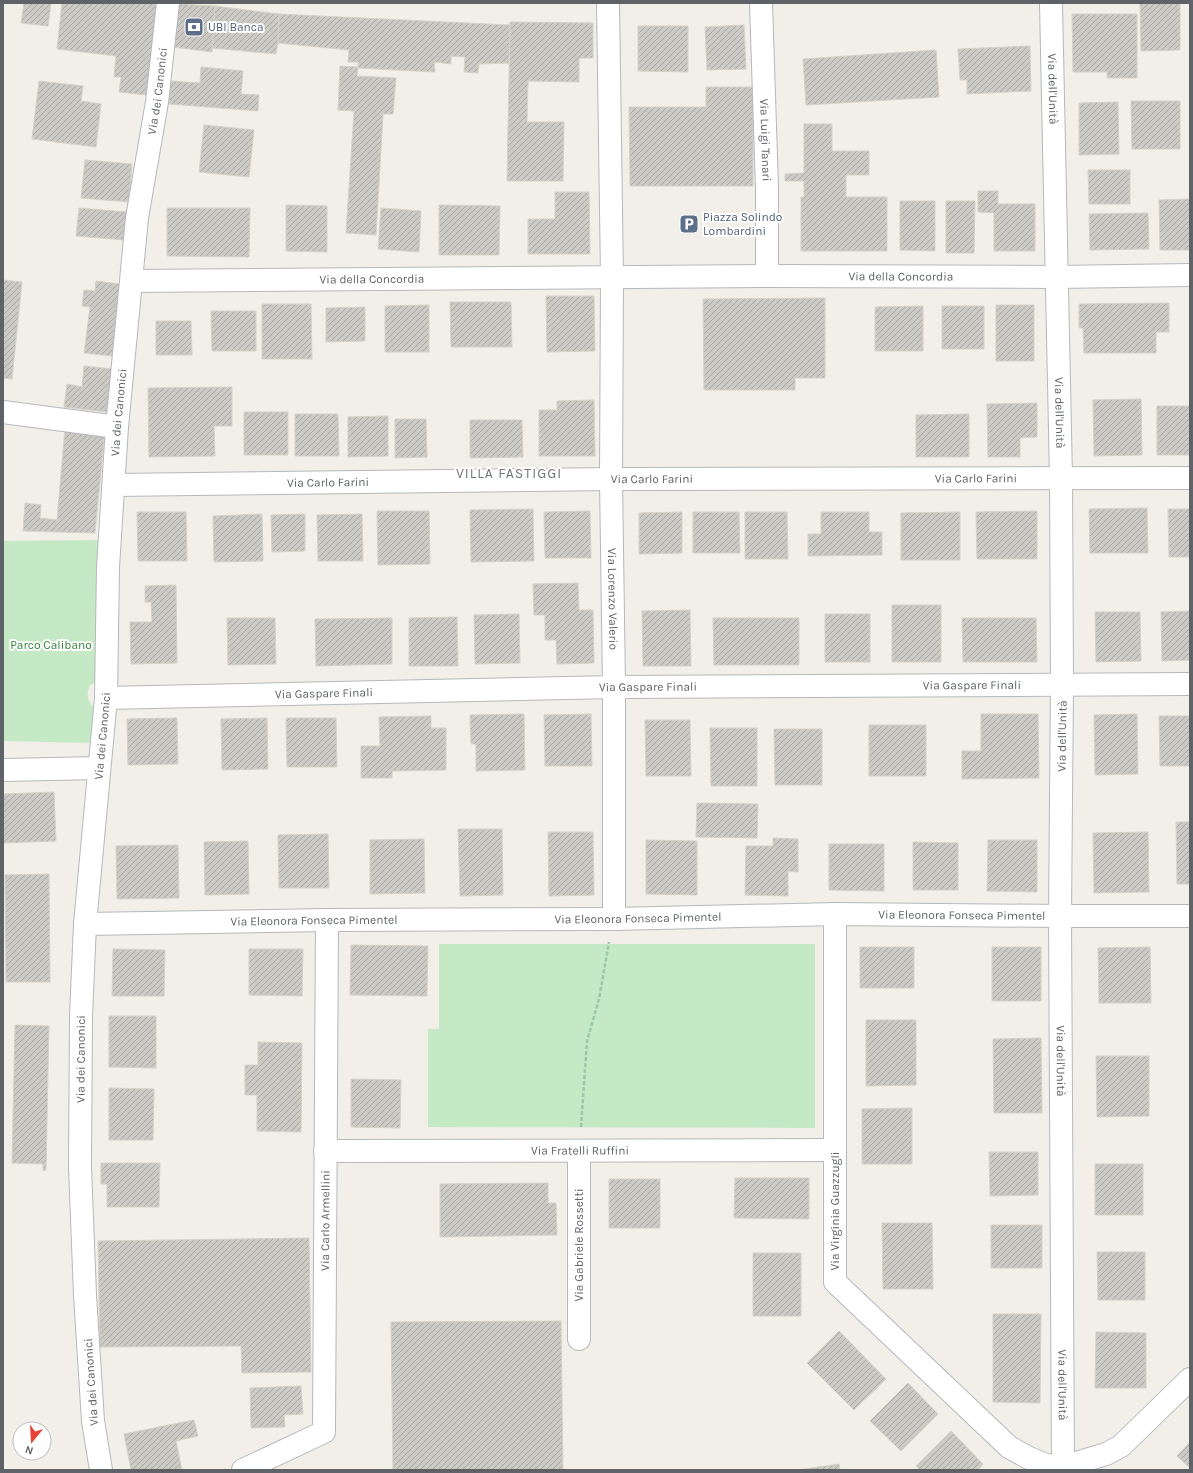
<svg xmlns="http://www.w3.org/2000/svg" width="1193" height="1473" viewBox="0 0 1193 1473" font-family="Karla,sans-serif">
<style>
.green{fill:#c5e8c5}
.building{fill:url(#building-hatch);stroke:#d6d1c6}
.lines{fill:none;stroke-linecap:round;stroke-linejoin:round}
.minor-casing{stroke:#b5b8bc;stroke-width:24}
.path{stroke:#9cc7a9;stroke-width:2.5;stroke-dasharray:4 2;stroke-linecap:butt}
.minor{stroke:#fff;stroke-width:22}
.labels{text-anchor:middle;stroke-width:4;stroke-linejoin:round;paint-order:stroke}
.service-label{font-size:12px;fill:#4e5e75;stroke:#fff;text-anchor:start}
.street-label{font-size:12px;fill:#5f6368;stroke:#fff}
.park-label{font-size:12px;fill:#348238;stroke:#fff}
.quarter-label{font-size:14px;letter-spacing:1px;fill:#70757a;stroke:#fff}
</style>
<defs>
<pattern id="building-hatch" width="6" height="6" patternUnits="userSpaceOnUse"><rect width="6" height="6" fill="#cccac5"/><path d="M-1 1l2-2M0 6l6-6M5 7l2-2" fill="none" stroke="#a9a8a4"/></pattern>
</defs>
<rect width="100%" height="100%" fill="#f1efe8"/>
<path class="green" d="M98,540L101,680L90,685C86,695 87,701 95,709L92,743L3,741V541Z
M439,944H815V1128L428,1127V1029H439Z"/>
<path class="building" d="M24,3H51L48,26L21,23Z
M62,3H158L147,95L119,92L121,77H114L116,56L57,49Z
M1140,3H1180V50L1141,51Z
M177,4L215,6L212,52L173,47Z
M215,6L279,14L278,43L276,54L212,48Z
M279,14L510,25L509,63L479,64L478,73L464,72L465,57L451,56V64L434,62L435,72L358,68V62H348L349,50L278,43Z
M1072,14H1137V78H1107V72H1073Z
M510,22L593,23V58H579V82L528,81L527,122H564L563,181H507Z
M744,25L746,69L707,70L705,27Z
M638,26H688V72L638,71Z
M1030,46L1031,91L967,94V80H960L958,49Z
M936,50L939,97L806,105L803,59Z
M340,66L358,67L357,76L396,78L393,114H383L376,235L346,233L354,111L338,110Z
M201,67L243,71L241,94L259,95L258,111L169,104L171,81L200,83Z
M39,81L83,86L81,101L101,104L96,147L32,139Z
M706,87H753V186H630L629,107H706Z
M1131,101H1180V149H1132Z
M1118,102L1119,154L1079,155V103Z
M804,124H832V151H869V175H846V197H887V251H801V197H804V181H785V174L804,173Z
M204,125L254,130L249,177L199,172Z
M85,160L132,164L129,202L81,198Z
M1088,170H1130V204H1089Z
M978,191H998V204H1035V251H994V213L978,212Z
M555,192H589L590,254H528V219H555Z
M1190,199V250H1160L1159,200Z
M900,201H935V251L900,250Z
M946,201H975L974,253H946Z
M286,205L327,206V252L286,251Z
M439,205L500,206L499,255H439Z
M79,208L127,212L124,240L76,236Z
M167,208H250L249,257L167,256Z
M381,208L421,211L419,252L378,249Z
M1148,213L1149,249L1090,250L1089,214Z
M3,280L22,282L12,379L3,378Z
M96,281L120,284L112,356L84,353L90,307L82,306L84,290L95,291Z
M546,296H594L595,351L547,352Z
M825,298V378H795V390H704L703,299Z
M450,302H511L512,347H451Z
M1169,303V332H1156V353H1084L1083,328H1079V304Z
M262,304H311L312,359H262Z
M429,305V352H385V306Z
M996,305H1034V361H996Z
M923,306V351H875V307Z
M942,306H984V349H942Z
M365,307V341L326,342V308Z
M211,311H256V351H212Z
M156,321H191L192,355H156Z
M84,366L113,369L107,412L64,407L67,384L82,387Z
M232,387V426H214L215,456L149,457L148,388Z
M1141,399L1142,455L1094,456L1093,400Z
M594,400L595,456H539V410H557V401Z
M1037,403V437L1020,438V457H988L987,404Z
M1157,406H1190V455H1157Z
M244,412H288V455H244Z
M295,414H338L339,456H295Z
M969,414V457H916V415Z
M388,416V456L348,457V417Z
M395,419H426L427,457L395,458Z
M470,420H522L523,457L470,458Z
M65,428L105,431L95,533L23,531L25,503L41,505L40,518L57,520Z
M1147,508L1148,553H1090L1089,509Z
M533,509L534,561L471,562L470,510Z
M1168,509H1190V557H1169Z
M377,511H429L430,564L378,565Z
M590,511L591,558H545L544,512Z
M1037,511V559H977L976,512Z
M137,512H186L187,561H138Z
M682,512V553L639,554V513Z
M693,512H739L740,553H693Z
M745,512H787L788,559H745Z
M821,512H869V532H882V555L808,556V534H821Z
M960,512V560H901V513Z
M262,514L263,561L214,562L213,516Z
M305,514V551L272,552L271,515Z
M362,514L363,561H318L317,515Z
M578,583L579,610H593L594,663L557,664L556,640H545V615H534L533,584Z
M176,585L177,663L131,664L130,622H152L151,602H145V586Z
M892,605H941V662H892Z
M690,610L691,666H643L642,611Z
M1190,611V660L1162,661L1161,612Z
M1095,612H1140L1141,661L1096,662Z
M519,614L520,663L475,664L474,615Z
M825,614H870V662H825Z
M457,617L458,666H409V618Z
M227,618H275L276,664L228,665Z
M392,618V664L316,666L315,619Z
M713,618H799V665H714Z
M962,618H1036L1037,662H963Z
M524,714L525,770L476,771V744H471L470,715Z
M591,714L592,766H545L544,715Z
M981,714H1038L1039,778L962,779V751H981Z
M1137,714L1138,774L1095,775L1094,715Z
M431,716V728H446V770L392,771V778H361V746H380L379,717Z
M1159,716H1190V766H1160Z
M177,718L178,764L128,765L127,719Z
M267,718L268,769L222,770L221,719Z
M286,718H336L337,767H287Z
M645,720H690L691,776H646Z
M869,725H926V776H869Z
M710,728H757V786H711Z
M774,729H822V785H775Z
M54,792L56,841L4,843L3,794Z
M697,803L758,804L757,838L696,837Z
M1176,822H1190V884H1177Z
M458,829H502L503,895L460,896Z
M548,832H593L594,895L549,896Z
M1148,832L1149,892L1094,893L1093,833Z
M328,834L329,888H279L278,835Z
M773,838L798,839V872L788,871V896L745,895L746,846H773Z
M424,839L425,893L370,894V840Z
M646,840L697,841V895L646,894Z
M988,840H1037V892L987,891Z
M248,841L249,894L205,895L204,842Z
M913,842L958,843V890H913Z
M829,844H884V891L829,890Z
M178,845L179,898L117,899L116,846Z
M49,874L50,982H6L5,875Z
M351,945L428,946L427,996L350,995Z
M860,947H914V988H860Z
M992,947H1041V1001H992Z
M1150,947L1151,1003H1099L1098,948Z
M113,949L165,950L164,996H112Z
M249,949H303L302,996L249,995Z
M109,1016H156V1068L109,1067Z
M866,1020H916V1085L866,1086Z
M15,1025L49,1026L46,1170L43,1171V1164L12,1163Z
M1041,1038L1042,1113H994L993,1039Z
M258,1042L302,1043L301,1132L257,1131V1095H245V1065H258Z
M1096,1056H1149V1116L1097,1117Z
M351,1079L401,1080L400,1128L351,1127Z
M109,1088L154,1089L153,1140H109Z
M912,1108V1164H862V1109Z
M989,1152H1038V1195L990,1196Z
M101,1163H160L159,1207H107V1184H101Z
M1095,1164H1143V1215H1095Z
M735,1178H809V1219L734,1218Z
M609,1179H660V1228H609Z
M548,1183V1203H556L557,1235L440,1237V1184Z
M882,1223H932L933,1289H883Z
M991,1225H1042V1268H991Z
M309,1238L311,1372L242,1373L241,1346L100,1347L98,1241Z
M1097,1252H1145V1300H1098Z
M753,1253H801V1316H753Z
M993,1314H1041L1040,1403L993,1402Z
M561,1321L563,1470H393L391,1322Z
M839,1331L886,1379L854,1410L807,1363Z
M1096,1332L1146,1333V1388H1095Z
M908,1383L938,1414L901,1451L870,1421Z
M301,1386L303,1414L284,1415L285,1427L251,1428L250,1388Z
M194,1420L198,1436L176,1441L182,1470H131L124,1434Z
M951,1431L983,1464L978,1470H920L916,1466Z
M1190,1442V1468L1177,1456Z
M839,1464L840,1470H798Z"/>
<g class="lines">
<g class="minor-casing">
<g id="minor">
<path id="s1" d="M608,3L612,278L611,479L614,687V919"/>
<path id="s2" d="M761,3L767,188V276"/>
<path id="s3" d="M1051,3L1061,478L1062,684L1060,916L1063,1470"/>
<path id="s4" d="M132,281L767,276L1057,277L1190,275"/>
<path d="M3,412L117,427"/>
<path id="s5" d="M114,485L611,479L1190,478"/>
<path id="s6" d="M106,698L614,687L1190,684"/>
<path d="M3,770L99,768"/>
<path d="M835,914V1282L1009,1447L1029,1458L1046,1465L1063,1467L1106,1454L1121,1446L1190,1379"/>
<path id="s7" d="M85,924L327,920L614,919L835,914L1060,916H1190"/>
<path id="s8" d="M325,1151L835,1150"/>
<path d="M579,1339V1151"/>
<path id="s9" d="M101,1470L93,1421L85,1295L80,1167L81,1016L85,924L106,698L108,567L117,427L137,218L157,102L168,3"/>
<path id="s10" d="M243,1470L324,1432L327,920"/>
</g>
</g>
<path class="path" d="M581,1127L587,1041L599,999L609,942"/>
<use href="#minor" class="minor"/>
</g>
<defs>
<g id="bank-square" transform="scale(1)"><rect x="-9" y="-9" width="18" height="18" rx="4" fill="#5c6f8a" stroke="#fff"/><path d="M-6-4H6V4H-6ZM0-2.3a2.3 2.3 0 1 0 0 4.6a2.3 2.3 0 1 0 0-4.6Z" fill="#fff"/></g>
<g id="parking-square" transform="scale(1)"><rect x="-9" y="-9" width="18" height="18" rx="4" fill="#5c6f8a" stroke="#fff"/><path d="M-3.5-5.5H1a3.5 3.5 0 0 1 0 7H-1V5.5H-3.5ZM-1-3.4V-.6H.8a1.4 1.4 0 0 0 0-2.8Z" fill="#fff"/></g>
</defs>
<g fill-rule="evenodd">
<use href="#bank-square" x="194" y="27"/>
<use href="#parking-square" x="689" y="224"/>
</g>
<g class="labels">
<g class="service-label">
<text x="208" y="31">UBI Banca</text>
<text x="703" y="221">Piazza Solindo<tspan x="703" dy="14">Lombardini</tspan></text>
</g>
<g class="street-label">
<text dy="4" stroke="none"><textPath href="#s3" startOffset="86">Via dell'Unità</textPath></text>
<text dy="4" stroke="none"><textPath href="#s9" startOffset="1384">Via dei Canonici</textPath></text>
<text dy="4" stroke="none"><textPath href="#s2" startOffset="137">Via Luigi Tanari</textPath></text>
<text dy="4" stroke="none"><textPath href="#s4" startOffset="769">Via della Concordia</textPath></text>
<text dy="4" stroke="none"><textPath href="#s4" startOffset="240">Via della Concordia</textPath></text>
<text dy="4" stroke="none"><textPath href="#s9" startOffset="1060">Via dei Canonici</textPath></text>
<text dy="4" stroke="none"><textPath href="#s3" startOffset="410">Via dell'Unità</textPath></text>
<text dy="4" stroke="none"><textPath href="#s5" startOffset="862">Via Carlo Farini</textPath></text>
<text dy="4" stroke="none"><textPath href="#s5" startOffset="538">Via Carlo Farini</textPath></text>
<text dy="4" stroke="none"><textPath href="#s5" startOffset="214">Via Carlo Farini</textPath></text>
<text dy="4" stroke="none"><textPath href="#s1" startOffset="596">Via Lorenzo Valerio</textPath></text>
<text dy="4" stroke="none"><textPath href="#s6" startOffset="866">Via Gaspare Finali</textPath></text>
<text dy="4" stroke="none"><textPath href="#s6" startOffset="542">Via Gaspare Finali</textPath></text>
<text dy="4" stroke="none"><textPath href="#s6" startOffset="218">Via Gaspare Finali</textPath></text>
<text dy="4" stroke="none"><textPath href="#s9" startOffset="736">Via dei Canonici</textPath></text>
<text transform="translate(1062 736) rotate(-89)" y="4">Via dell'Unità</text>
<text dy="4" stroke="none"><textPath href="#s7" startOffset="877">Via Eleonora Fonseca Pimentel</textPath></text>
<text dy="4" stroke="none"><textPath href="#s7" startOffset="553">Via Eleonora Fonseca Pimentel</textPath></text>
<text dy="4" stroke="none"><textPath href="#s7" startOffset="229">Via Eleonora Fonseca Pimentel</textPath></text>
<text dy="4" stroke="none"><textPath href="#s9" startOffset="412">Via dei Canonici</textPath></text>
<text dy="4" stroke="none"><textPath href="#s3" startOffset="1058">Via dell'Unità</textPath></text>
<text dy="4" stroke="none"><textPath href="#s8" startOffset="255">Via Fratelli Ruffini</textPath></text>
<text transform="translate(835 1211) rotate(-90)" y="4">Via Virginia Guazzugli</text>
<text dy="4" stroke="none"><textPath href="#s10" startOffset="301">Via Carlo Armellini</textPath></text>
<text transform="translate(579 1245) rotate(-90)" y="4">Via Gabriele Rossetti</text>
<text transform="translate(91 1382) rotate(-94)" y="4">Via dei Canonici</text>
<text dy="4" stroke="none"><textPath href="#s3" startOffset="1382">Via dell'Unità</textPath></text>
</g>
<g class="park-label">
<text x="51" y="649">Parco Calibano</text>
</g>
<g class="quarter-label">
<text x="509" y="478">VILLA FASTIGGI</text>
</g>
</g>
<rect width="1193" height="1473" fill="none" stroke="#5f6368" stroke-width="8"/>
<g transform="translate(32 1441) rotate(198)"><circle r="19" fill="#ffffff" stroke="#bfc1c3"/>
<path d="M0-3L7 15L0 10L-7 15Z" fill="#ea4335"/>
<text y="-6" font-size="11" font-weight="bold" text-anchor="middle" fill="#5f6368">N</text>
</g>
</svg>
